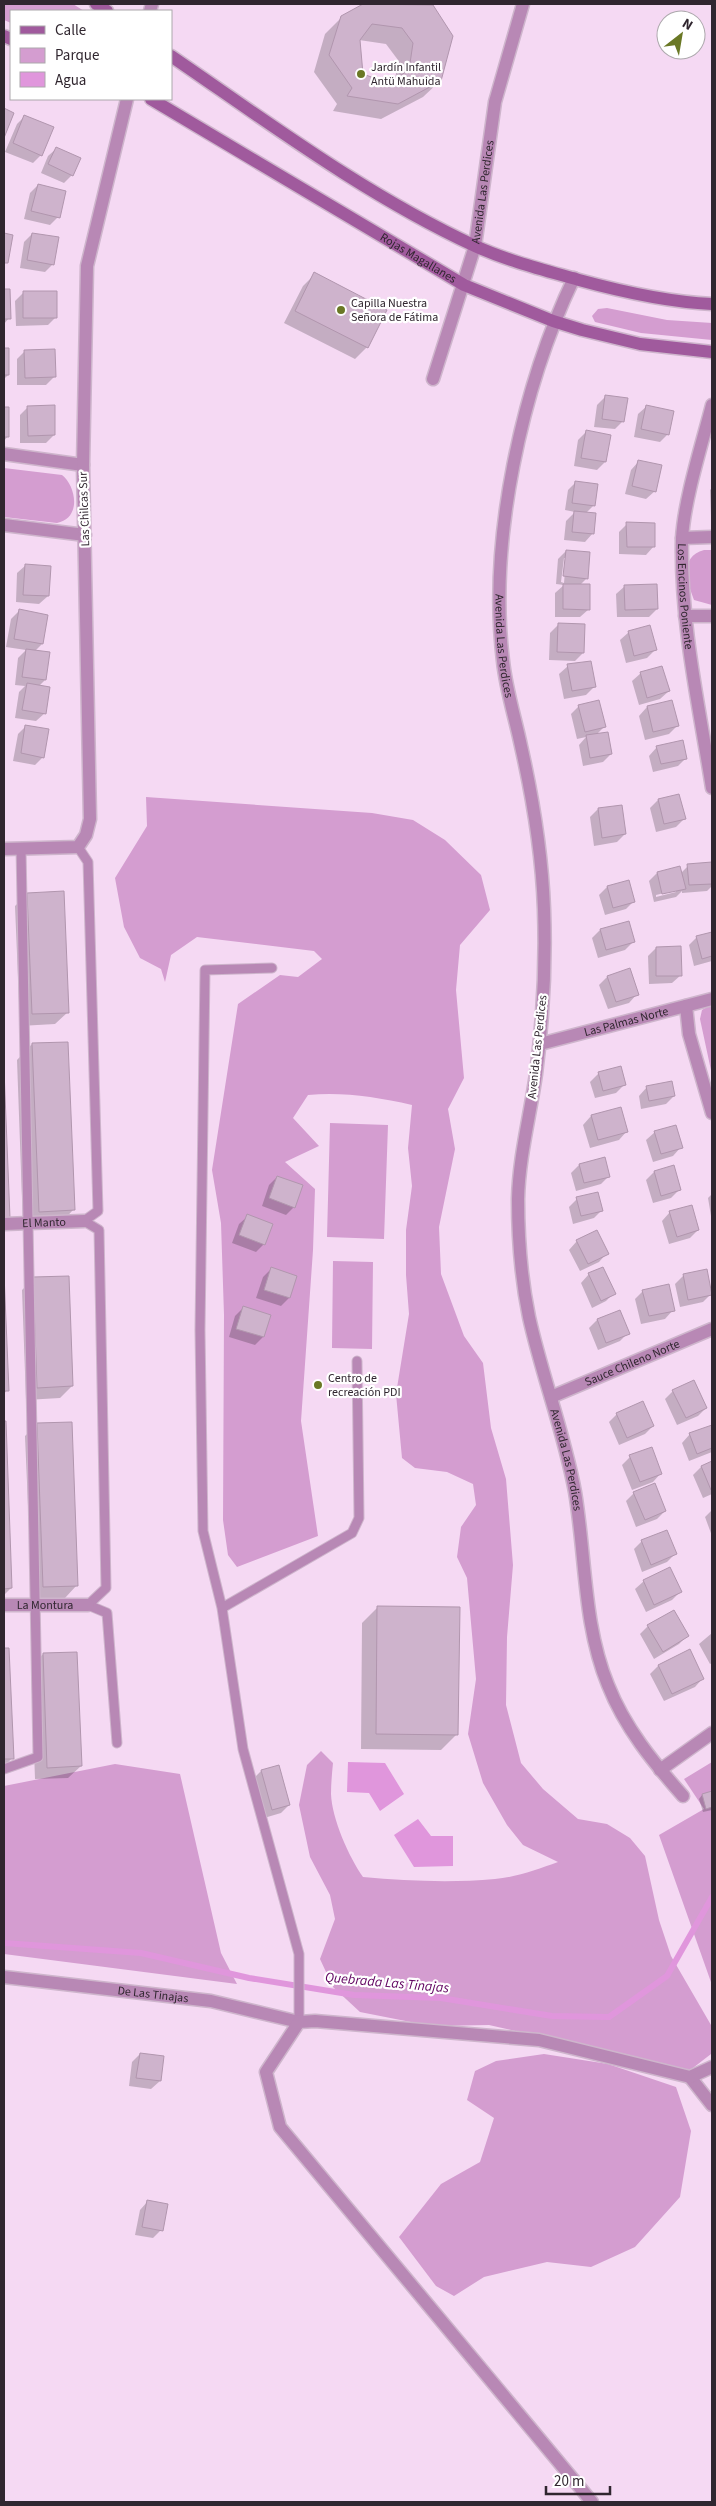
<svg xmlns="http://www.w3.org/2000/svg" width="716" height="2506" viewBox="0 0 716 2506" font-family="'Source Sans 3',sans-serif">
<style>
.green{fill:#d49dd0}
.water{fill:#e096dc}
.shadow{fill:#0003;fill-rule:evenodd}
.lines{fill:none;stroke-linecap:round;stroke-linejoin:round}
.stream{stroke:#e096dc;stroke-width:6}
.building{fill:#ceb3cc;stroke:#b196ae;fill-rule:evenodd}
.lane-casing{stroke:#ceb5cc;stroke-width:11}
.street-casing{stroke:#ceb5cc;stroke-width:15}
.secondary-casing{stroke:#ceb5cc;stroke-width:15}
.lane{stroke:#b888b5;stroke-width:9}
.street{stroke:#b888b5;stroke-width:12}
.secondary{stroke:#a05a9d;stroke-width:12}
.poi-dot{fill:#6a7825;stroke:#fff;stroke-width:2}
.labels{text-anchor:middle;stroke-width:4.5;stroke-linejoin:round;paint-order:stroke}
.poi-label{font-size:12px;fill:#30262f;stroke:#fff;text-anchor:start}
.street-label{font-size:12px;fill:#30262f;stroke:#fff}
.water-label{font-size:14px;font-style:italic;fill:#5f005f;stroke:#fff}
</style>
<rect width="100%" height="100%" fill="#f5d9f3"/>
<path class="green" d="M4,4H73L84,11H11V23L4,20Z
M607,308L667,320L712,323V340L641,333L595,322L592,316L598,309Z
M4,468L62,475C76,486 82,518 57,523L4,517Z
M704,550H712V605L694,600C687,581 679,557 704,550Z
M146,797L372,813L413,820L445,840L481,875L490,910L460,945L456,990L464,1078L448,1109L455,1149L439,1227L441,1274L464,1336L483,1363L491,1428L506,1479L513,1565L507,1637L506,1705L521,1763L543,1789L578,1819L607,1824L630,1838L645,1856L659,1920L671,1956L711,2025V2054L689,2071L489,2025L431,2026L360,2012L333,1987L320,1959L335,1919L330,1895L310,1857L299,1805L307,1765L321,1751L333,1763C332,1773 331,1784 331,1794C332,1819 349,1857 363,1877C407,1881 451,1883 495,1879C517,1877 538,1869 558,1862L523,1845L507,1825L483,1783L468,1734L476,1679L467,1578L457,1557L461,1527L476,1505L473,1484L447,1472L415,1468L402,1458L396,1394L409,1314L406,1275V1230L412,1186L408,1148L412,1105C376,1097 344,1092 308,1095L293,1118L319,1146L285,1162L315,1189L313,1250L301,1421L318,1536L237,1567L228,1555L223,1520L224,1315L221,1223L212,1170L238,1004L280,975L298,977L322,959L314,951L197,937L171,955L165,982L161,969L140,958L124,927L115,878L147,826Z
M712,1004V1075L700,1019L702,1010Z
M330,1123L388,1125L384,1239L327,1237Z
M333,1261L373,1262L372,1349L332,1348Z
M712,1762V1985L659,1835L704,1809L684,1779Z
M115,1764L180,1774L221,1953L237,1984L4,1954V1786Z
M544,2054L608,2064L676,2087L691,2131L680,2197L635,2247L591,2267L547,2262L484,2277L454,2296L436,2286L399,2237L441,2184L480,2162L494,2118L467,2100L475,2071L496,2061Z"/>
<path class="water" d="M348,1762L385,1763L404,1794L380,1811L369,1793L347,1792Z
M418,1819L431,1836H453V1866L414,1867L394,1835Z"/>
<path class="shadow" d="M366,4H418L432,6L440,81L423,97L381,119L333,111L337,104L314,72L325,34L342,17ZM359,40L386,44L398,60L395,80L389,84L361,75Z
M25,116L41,155L33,163L5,152L17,124Z
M57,148L72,175L64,183L41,173L48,156Z
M38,185L58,217L50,225L24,219L30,193Z
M32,234L53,264L45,272L20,268L24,242Z
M315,274L367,347L355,359L284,323L303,286Z
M4,291H9V318L4,324Z
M24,292L56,317L48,325L16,326L15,301Z
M4,349H8V375L4,379Z
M25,351L54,377L46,385H17V359Z
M605,397L623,421L615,429L594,427L597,405Z
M647,406L668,434L660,442L634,437L638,414Z
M28,407L54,435L46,443H20V415Z
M4,409H8V436L4,441Z
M586,432L609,436L605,462L597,470L574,466L578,440Z
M639,461L655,491L646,499L625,494L631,470Z
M576,482L594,505L586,513L593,533L585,542L564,540L566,521L575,512L565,510L568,490Z
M712,488V516H711L710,490Z
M627,524L654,546L646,555L619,554V532Z
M566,551L587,578L580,585L589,609L580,617H555V593L564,585L556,584L558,559ZM564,558H566L564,583L561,582Z
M26,565L48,596L39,604L16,602L17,573Z
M625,586L657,609L649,617H617L616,594Z
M19,611L47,616L42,644L35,651L45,680L39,686L45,713L36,721L15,718L19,692L25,686L15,685L18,658L26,650L6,647L11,619Z
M558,625L583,653L575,661L549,660L550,633Z
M629,632L655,650L647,658L626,663L620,640Z
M568,666L594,687L586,695L564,699L559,674Z
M641,673L669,691L660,699L639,705L632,681Z
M671,702L677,726L669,734L645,740L639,716L647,707Z
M579,706L604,727L596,735L611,754L603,762L583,766L579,745L586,737L577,739L571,714Z
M26,726L43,757L35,765L13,761L18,734Z
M657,747L686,758L678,766L653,772L649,756Z
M678,795L684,819L676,827L656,832L650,808L658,800Z
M621,806L625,834L617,842L594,846L590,817L598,809Z
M712,863V886L707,891L682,893V891L676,897L654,902L649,881L657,873H681L688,866ZM676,890V892L656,897V895Z
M607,887L634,901L626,909L605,915L599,895Z
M27,894L68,1012L55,1024L20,1026L15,906Z
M628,922L633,942L625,950L598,958L592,938L600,930Z
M712,933V961L694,966L689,945L697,937Z
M656,948L681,975L672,983L649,984L648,956Z
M607,977L637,994L629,1003L608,1009L599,985Z
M32,1044L73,1210L58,1226L23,1227L17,1060Z
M598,1074L624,1085L616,1093L595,1098L590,1082Z
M647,1087L674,1096L666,1104L641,1109L639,1096Z
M4,1102L8,1217L4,1222Z
M620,1109L627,1131L619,1140L590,1148L583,1125L591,1116Z
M655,1132L681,1147L673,1156L653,1162L646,1140Z
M604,1158L609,1176L601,1184L576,1191L571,1173L579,1165Z
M654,1172L679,1190L671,1198L653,1203L646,1180Z
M277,1177L294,1207L286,1215L262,1206L269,1185Z
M712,1194V1216H711L708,1198Z
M577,1199L602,1210L594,1218L573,1224L569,1207Z
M670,1212L698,1230L690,1238L669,1244L662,1221Z
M248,1216L264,1244L256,1252L232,1243L239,1224Z
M577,1241L607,1253L599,1262L580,1271L569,1250Z
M271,1269L296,1277L289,1298L281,1306L256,1298L263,1277Z
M589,1274L614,1293L606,1301L592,1308L581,1283Z
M683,1276L711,1294L703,1302L680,1307L675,1284Z
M34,1278L72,1386L60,1398L26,1400L22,1290Z
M643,1291L673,1310L665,1319L641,1324L635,1299Z
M4,1300L7,1390L4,1394Z
M243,1308L263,1337L255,1345L229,1337L235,1316Z
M620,1311L628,1333L620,1341L598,1350L589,1328L597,1320Z
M673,1391L706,1408L698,1416L677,1425L665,1399Z
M617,1414L653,1426L645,1434L619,1445L609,1422Z
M4,1422L11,1588L4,1595Z
M37,1424L77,1585L65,1598L32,1599L25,1436Z
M712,1426V1452L689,1461L682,1443L690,1434Z
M630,1457L661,1473L653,1482L632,1490L622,1465Z
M712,1462V1494L703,1498L693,1475L701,1467Z
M634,1493L665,1511L657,1519L636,1527L626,1501Z
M712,1510V1536L705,1517Z
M642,1541L675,1554L667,1562L642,1572L634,1549Z
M644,1581L680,1592L672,1600L646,1612L635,1589Z
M378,1607L457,1734L441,1750L361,1749L362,1623Z
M648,1626L687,1636L679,1644L654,1659L640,1634Z
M712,1633V1663L710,1664L699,1644Z
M4,1649H8L12,1758L4,1767Z
M690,1651L703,1678L695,1687L664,1701L650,1674L658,1666Z
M43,1654L81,1766L68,1778L35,1779L31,1667Z
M261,1771L289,1805L281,1813L264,1818L253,1779Z
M712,1792V1810L703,1812L699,1799L702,1795Z
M140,2054L160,2081L151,2089L129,2086L132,2062Z
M148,2201L161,2230L153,2238L135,2235L140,2210Z"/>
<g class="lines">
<path class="stream" d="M4,1943L141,1953L249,1978L354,1995L441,1998L552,2016L609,2017L667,1976L712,1897"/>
</g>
<path class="building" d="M363,4L433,5L453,36L441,81L398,104L347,96L352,88L329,55L341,16ZM372,24L402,28L413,43L409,70L388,83L363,74L360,40Z
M4,108L14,113L4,138Z
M24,115L54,127L42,156L13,143Z
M56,147L81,158L73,176L48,164Z
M38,184L66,191L60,218L31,211Z
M4,233L13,235L8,263H4Z
M32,233L59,237L54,265L27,260Z
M314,272L387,310L368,348L295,311Z
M4,289H10L11,319H4Z
M23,291H57V318H23Z
M4,348H9V375H4Z
M55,349L56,377L25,378L24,350Z
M605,395L628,398L624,422L602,419Z
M55,405V435L28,436L27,406Z
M646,405L674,411L669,435L641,429Z
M4,407H9V437H4Z
M586,430L611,435L606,462L581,458Z
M638,460L662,465L656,492L632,486Z
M575,481L598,484L595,506L572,503Z
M574,511L596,513L594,534L572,532Z
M626,522L655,523V547H627Z
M566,550L590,552L588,579L563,576Z
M25,564L51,566L49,596L23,595Z
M563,584H590V610L563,609Z
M657,584L658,609L625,610L624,585Z
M19,609L48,615L43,644L14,639Z
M558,623L585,624L584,653L557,652Z
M650,625L657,650L634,656L628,631Z
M26,649L50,652L46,680L22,677Z
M591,661L596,687L572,691L567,664Z
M662,666L670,691L647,698L640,672Z
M27,683L50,687L46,714L22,710Z
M599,700L606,727L585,732L578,705Z
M672,700L679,726L653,732L647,706Z
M25,725L49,729L44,758L21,753Z
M608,732L612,754L590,758L586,735Z
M683,740L687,759L661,764L656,746Z
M679,794L686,819L664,824L658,799Z
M622,805L626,834L602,838L598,808Z
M712,862V884L689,885L687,864Z
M680,866L686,889L662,894L657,872Z
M629,880L635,902L613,908L607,886Z
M64,891L69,1013L32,1014L27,893Z
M629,921L635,942L606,950L600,929Z
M712,932V956L702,959L696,936Z
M681,946L682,976H656V947Z
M630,968L639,995L616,1002L607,976Z
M68,1042L75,1210L39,1212L32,1043Z
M621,1066L626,1085L603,1091L598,1072Z
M4,1070L10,1218H4Z
M672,1081L675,1096L649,1101L646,1086Z
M621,1107L628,1132L598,1140L591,1115Z
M676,1125L683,1148L661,1154L654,1131Z
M605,1157L610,1177L584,1183L579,1164Z
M674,1165L681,1190L661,1196L654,1171Z
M277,1176L303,1185L295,1208L269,1198Z
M598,1192L603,1211L581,1216L576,1197Z
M692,1205L699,1230L677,1237L669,1211Z
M247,1214L273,1224L265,1245L239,1235Z
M597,1230L609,1254L588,1264L576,1240Z
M271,1267L297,1276L290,1298L264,1290Z
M603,1267L616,1294L601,1301L588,1273Z
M707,1269L712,1295L688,1300L683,1274Z
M4,1274L9,1391H4Z
M69,1276L73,1386L37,1388L33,1277Z
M669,1284L675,1311L649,1316L642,1290Z
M243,1306L271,1315L264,1337L236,1329Z
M620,1310L630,1334L606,1343L597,1319Z
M694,1380L707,1408L686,1418L672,1390Z
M643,1401L654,1426L627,1438L616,1413Z
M4,1421H6L12,1588L4,1589Z
M72,1422L78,1586L43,1587L37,1423Z
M712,1425V1448L697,1454L689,1433Z
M652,1447L662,1474L640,1482L629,1455Z
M712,1461V1490H711L701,1466Z
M655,1483L666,1511L645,1520L633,1492Z
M667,1530L677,1554L651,1565L641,1540Z
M670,1567L682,1592L654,1605L643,1580Z
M377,1606L460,1607L458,1735L376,1734Z
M674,1610L689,1636L663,1652L647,1625Z
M4,1648H9L14,1759H4Z
M690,1649L704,1679L672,1694L658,1665Z
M77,1652L82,1766L47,1768L43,1653Z
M279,1765L290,1805L272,1810L261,1770Z
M712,1791V1807L706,1809L702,1794Z
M140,2053L164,2056L161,2081L136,2078Z
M147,2200L168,2204L163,2231L142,2227Z"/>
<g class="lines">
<g class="lane-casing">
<path id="lane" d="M78,847L88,862L98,1211L84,1221L99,1230L106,1588L88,1605L107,1613L117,1743
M272,968L205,970L200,1330L203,1531L222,1608L243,1749L299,1954V2022
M222,1608L352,1533L359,1518L357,1361
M4,1769L38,1757L21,848"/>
</g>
<g class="street-casing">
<g id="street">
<path d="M150,11L152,4"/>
<path id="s1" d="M574,278C522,387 488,540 503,661C506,690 515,717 521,746C533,799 542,854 544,909C546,965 543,1020 536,1074C530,1116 519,1157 518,1199C518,1239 521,1278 529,1317C542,1376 564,1432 575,1492C586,1557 583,1624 608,1685C625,1728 653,1762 683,1796"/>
<path id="s2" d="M433,379L475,246L495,102L523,4"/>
<path id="s3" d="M712,405C702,444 684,500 682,539C680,622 699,706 712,788"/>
<path d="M4,454L83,465"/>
<path d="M4,525L85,535"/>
<path d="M682,538L712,537"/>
<path d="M685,616H712"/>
<path d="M4,849L78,847L86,835L90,819L83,465L87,266L127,99"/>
<path d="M686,1006L689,1034L712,1113"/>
<path id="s4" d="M540,1044L712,999"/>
<path id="s5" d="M4,1224L84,1221"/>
<path id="s6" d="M551,1397L712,1329"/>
<path id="s7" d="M4,1605H88"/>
<path d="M660,1770L712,1733"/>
<path id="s8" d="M4,1977L211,2001L299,2022"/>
<path d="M690,2077L712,2105"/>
<path d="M592,2502L280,2127L266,2072L299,2022L315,2021L539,2040L690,2077L712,2067"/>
</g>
</g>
<g class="secondary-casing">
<g id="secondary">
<path d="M96,4L107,11"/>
<path d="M4,36L11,39"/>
<path d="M171,56C269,123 367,196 475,246C508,261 544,270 579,280C623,292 667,302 712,304"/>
<path id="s9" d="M151,99L464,285L553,321L582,330L640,344L712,352"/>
</g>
</g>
<use href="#lane" class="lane"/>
<use href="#street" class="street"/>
<use href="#secondary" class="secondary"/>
</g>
<g class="poi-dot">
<circle cx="361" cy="74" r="5"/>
<circle cx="341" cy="310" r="5"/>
<circle cx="318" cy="1385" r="5"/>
</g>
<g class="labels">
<g class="poi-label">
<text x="371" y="71">Jardín Infantil<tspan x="371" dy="14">Antü Mahuida</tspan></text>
<text x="351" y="307">Capilla Nuestra<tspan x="351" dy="14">Señora de Fátima</tspan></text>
<text x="328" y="1382">Centro de<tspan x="328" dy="14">recreación PDI</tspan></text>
</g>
<g class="street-label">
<text dy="4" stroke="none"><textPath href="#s2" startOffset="194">Avenida Las Perdices</textPath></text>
<text dy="4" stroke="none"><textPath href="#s9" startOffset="311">Rojas Magallanes</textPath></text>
<text transform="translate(84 509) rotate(-92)" y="4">Las Chilcas Sur</text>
<text dy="4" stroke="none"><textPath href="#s3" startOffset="195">Los Encinos Poniente</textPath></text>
<text dy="4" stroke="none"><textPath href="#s1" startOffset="379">Avenida Las Perdices</textPath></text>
<text dy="4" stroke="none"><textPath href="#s4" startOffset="89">Las Palmas Norte</textPath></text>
<text transform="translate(537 1047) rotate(-84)" y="4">Avenida Las Perdices</text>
<text dy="4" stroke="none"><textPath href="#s5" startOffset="40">El Manto</textPath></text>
<text dy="4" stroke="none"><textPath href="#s6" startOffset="88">Sauce Chileno Norte</textPath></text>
<text dy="4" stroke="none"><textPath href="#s1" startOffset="1204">Avenida Las Perdices</textPath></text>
<text dy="4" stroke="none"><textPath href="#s7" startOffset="41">La Montura</textPath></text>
<text dy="4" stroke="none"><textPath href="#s8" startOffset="150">De Las Tinajas</textPath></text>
</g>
<g class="water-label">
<text transform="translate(387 1982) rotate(5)" y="5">Quebrada Las Tinajas</text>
</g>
</g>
<rect width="716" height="2506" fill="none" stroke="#30262f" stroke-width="10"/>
<rect x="10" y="10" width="162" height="90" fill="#ffffff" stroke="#aca8ac"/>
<rect x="20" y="26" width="25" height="8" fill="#a05a9d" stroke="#aca8ac"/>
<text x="55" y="35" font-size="15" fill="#30262f">Calle</text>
<rect x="20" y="48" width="25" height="15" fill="#d49dd0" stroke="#aca8ac"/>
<text x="55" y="60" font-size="15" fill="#30262f">Parque</text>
<rect x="20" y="72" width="25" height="15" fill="#e096dc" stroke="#aca8ac"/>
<text x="55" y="85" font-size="15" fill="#30262f">Agua</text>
<g transform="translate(681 35) rotate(31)"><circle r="24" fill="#ffffff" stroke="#aca8ac"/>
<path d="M0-4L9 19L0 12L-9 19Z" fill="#6a7825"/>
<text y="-8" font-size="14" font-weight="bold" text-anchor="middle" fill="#30262f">N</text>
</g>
<path d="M546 2486v8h64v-8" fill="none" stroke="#30262f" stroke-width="2.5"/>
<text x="554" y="2486" font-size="15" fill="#30262f" stroke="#ffffff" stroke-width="4" paint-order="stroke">20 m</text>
</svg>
